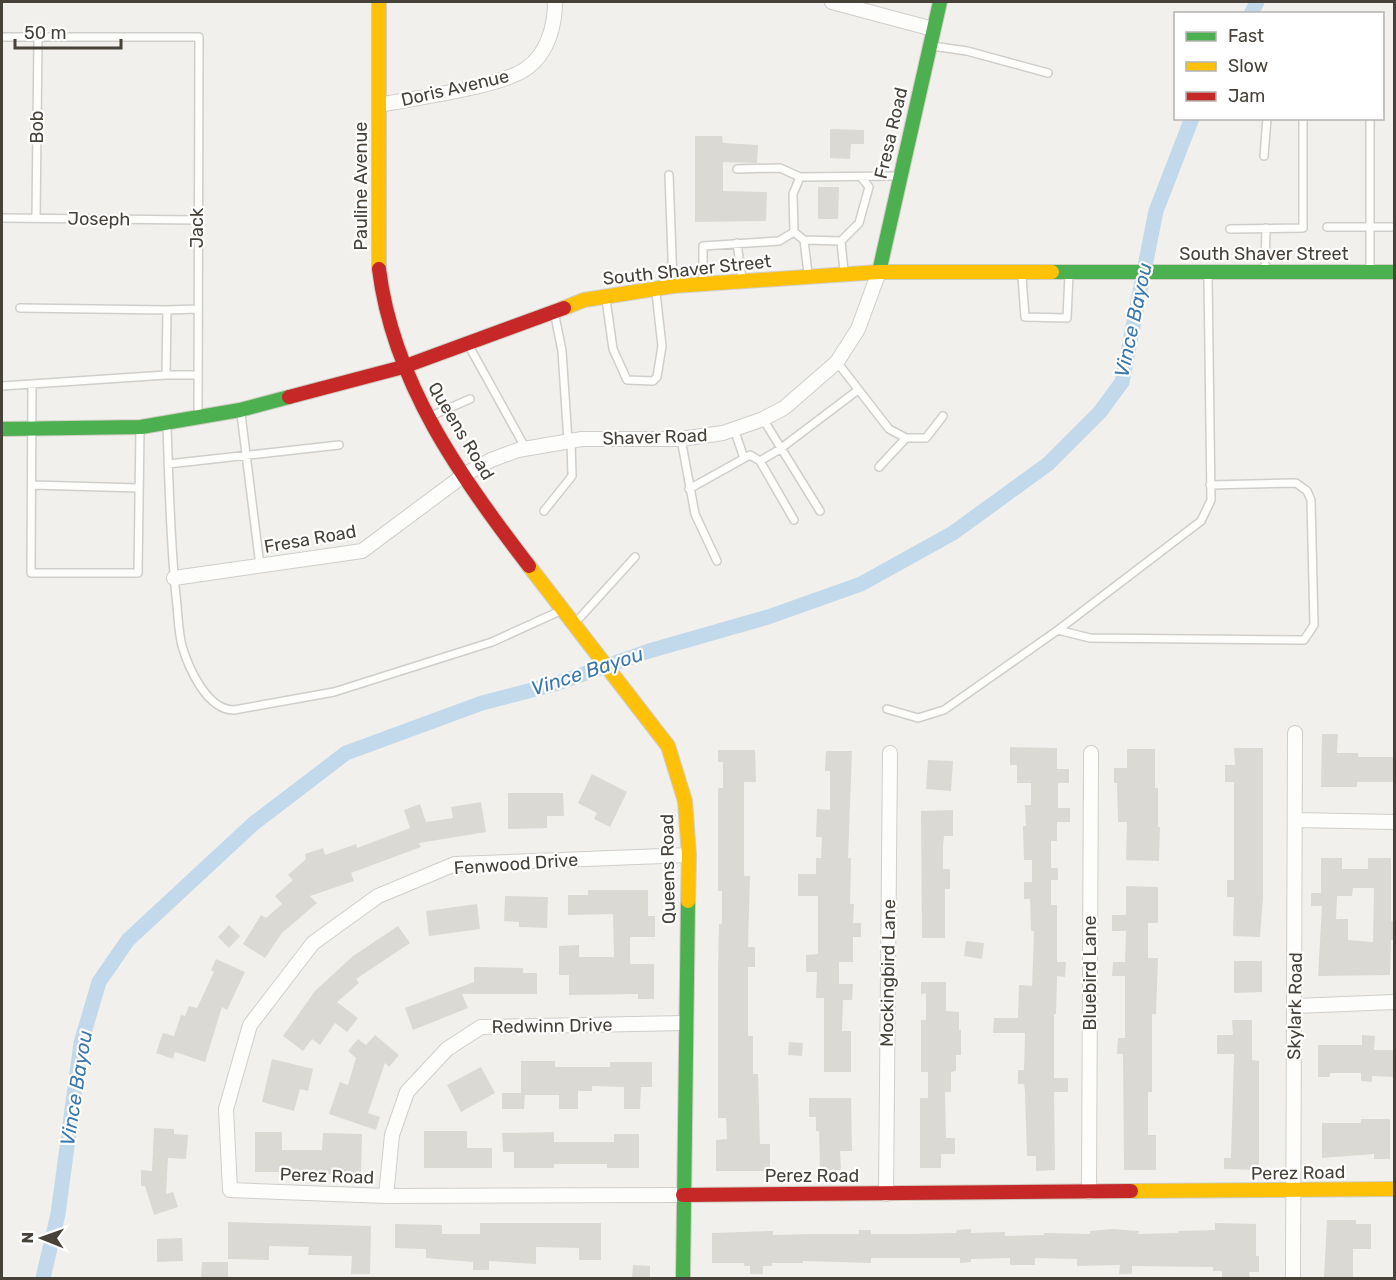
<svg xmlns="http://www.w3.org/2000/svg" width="1396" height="1280" viewBox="0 0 1396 1280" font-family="Rubik,sans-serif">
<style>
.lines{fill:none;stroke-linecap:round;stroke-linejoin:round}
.canal{stroke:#c1d9eb;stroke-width:15}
.building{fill:#dbd9d4;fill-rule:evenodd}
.lane-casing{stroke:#cfceca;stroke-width:10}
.street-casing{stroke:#cfceca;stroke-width:16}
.fast-casing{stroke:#d0cdc3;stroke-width:16}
.slow-casing{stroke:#d0cdc3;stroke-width:16}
.jam-casing{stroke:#d0cdc3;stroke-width:16}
.lane{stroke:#fdfdfc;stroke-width:7}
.street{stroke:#fdfdfc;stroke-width:14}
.fast{stroke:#4caf50;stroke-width:14}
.slow{stroke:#ffc107;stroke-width:14}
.jam{stroke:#c62828;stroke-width:14}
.labels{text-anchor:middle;stroke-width:4.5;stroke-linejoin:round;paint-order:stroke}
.street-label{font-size:18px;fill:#474239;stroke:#fff}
.water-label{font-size:20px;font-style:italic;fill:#3a77ab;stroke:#fff}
</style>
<rect width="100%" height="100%" fill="#f2f0ec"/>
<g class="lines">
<path class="canal" d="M1251,14L1257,2
M43,1278L58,1214L81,1043L99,982L128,940L253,824L346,753L482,703L555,684L649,651L768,617L861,584L953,533L1048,464L1100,412L1122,382L1156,211L1192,118"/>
</g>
<path class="building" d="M830,129L864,130V144H851L850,159L830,158Z
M695,136H722L723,143L758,145L757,163L723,162V191L767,192L766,221L695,222Z
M818,187H839L838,219H818Z
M1322,734H1338L1337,753H1358V757H1395V782H1357V787H1321Z
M1010,747L1057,748V769H1069V783H1058V808H1070V822H1057V841H1051V868H1058V880H1051V905H1057V962H1066L1065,977L1057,976L1056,1014H1054V1078H1068V1092H1054L1055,1170L1036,1171V1156H1027L1025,1092L1024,1084H1018V1070H1024L1025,1033H993L994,1018H1018L1019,985L1032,986L1034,931H1031L1030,899H1024V882H1032V860H1024L1023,826H1026L1025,805H1031V783H1017V765H1010Z
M1234,748H1263V897L1260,937L1233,936L1234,897H1227V880H1234V782H1225V765H1235Z
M1127,749H1155V788H1158V827H1160L1159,861L1126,860L1127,822H1118L1117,783H1114V768H1127Z
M718,750H755L756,782H744V876H750L748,947H755V967H748V1036H753V1074H758L760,1144H770V1171H716V1140L727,1139L726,1118H718V966L719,924H722V891H718V788H723V762H718Z
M826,751H852L848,858H851L850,904H854L853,923H861V937H853V962H839V984H853L852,1000H843L842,1031H851V1072H824V998H816L817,972H806V955L818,954V896H798V874H816V858H821L822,837H816L817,809L830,810V771H825Z
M928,760L953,761L951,791L926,789Z
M592,774L627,792L610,827L594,819L597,813L578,803Z
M508,793H563L564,816H547V828L508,829Z
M481,802L486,832L419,843L421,847L351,873L354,881L310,896L317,903L282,933L265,958L243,944L261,915L266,918L282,904L275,896L293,880L288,875L306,859L305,854L323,848L325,855L356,844L357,848L410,828L404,810L420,804L426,822L453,818L451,807Z
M953,810V836H944L943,847V869H950V889H945V938H922L921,811Z
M1321,858H1342V869H1368V858H1391V921H1395V940H1391L1390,975L1318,976L1322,906H1311V893H1321ZM1353,888H1374L1373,942L1348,940V919H1336L1337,896H1352Z
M1126,886L1158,887V923H1148V958H1158L1156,1014H1152V1092H1148V1135H1156V1170H1124L1123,1054H1117L1118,1038H1125V976H1112L1113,962H1125L1126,931H1112V915H1126Z
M588,890H648V916H655V937H630V964H654V999H638V994L569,995V975H559V946L579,945V957H614L613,914L568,915V895H588Z
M505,896L548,897L547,928L519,927V922L504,921Z
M477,904L480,929L429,936L426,911Z
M229,925L240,936L229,948L218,937Z
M398,926L410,943L356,979L359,983L337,1002L358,1018L347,1032L335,1023L320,1045L312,1039L303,1051L283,1036L315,991L353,956Z
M966,941L984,943L982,959L964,956Z
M216,959L245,972L227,1010L222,1007L205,1062L175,1052L173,1059L156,1053L163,1033L174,1036L181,1015L185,1016L189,1006L197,1008L214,972L211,970Z
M1234,961H1262V992L1234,993Z
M474,967L523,968V973H537V994H462L468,1008L413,1030L405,1008L474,982Z
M921,982H946V1011L959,1012V1030H961V1055H956V1071L951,1072V1092H945L946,1138H955V1154H941V1168H920V1098H928V1072H921V1020H926V993L921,994Z
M1232,1020H1252V1060L1259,1061V1170L1224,1169V1158H1231L1234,1054H1217V1035H1233Z
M375,1035L399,1055L389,1067L385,1063L368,1113L380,1117L376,1130L329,1114L340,1082L348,1085L356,1058L348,1051L358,1039L366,1045Z
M1362,1035L1375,1036L1374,1050H1395V1077L1372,1076V1082L1361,1081V1073H1330V1077H1318V1045H1362Z
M789,1042L803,1043L802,1056L788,1055Z
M272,1059L313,1069L308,1091L300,1089L294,1111L262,1102Z
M521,1061H555V1067H610V1062H652V1087H641L640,1109H624V1087L592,1086V1091H578V1109H559V1095H525L524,1109H502V1093H521Z
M481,1067L495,1093L461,1112L447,1085Z
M809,1098H851L852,1151H840L841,1170H820L819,1131H816V1117H809Z
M1361,1119H1390V1159H1374V1154L1322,1158V1123H1361Z
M154,1128L174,1129V1134L188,1135L186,1159L168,1158L166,1194L173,1192L178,1207L154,1215L145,1186H141V1170L152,1171Z
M424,1131H467V1148H492V1168H424Z
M255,1132H282V1150H322L323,1133L362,1134L361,1175L306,1174V1183H293V1172H255Z
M554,1132V1142H614V1134H639V1168H607V1164H554V1168H514V1152H503L502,1133Z
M1327,1220H1356V1224H1371V1249H1353V1278H1324Z
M228,1222L371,1226L370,1274H351L352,1256L308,1255L309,1247L269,1246V1260L228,1259Z
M480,1223H601V1260H579V1248L536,1247V1264L489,1261V1270H473V1262L426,1258V1249L395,1248V1224L442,1225V1234H480Z
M1215,1223L1256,1224V1256H1259V1272H1249L1250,1278H1222V1271H1213V1267L1132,1266V1274H1119L1120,1265L1077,1266V1259L1035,1258V1265H1010V1258L971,1259V1262L960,1263V1258H871V1263L803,1261V1263H772V1266H763V1274H750V1266H744V1263H712V1233L773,1231V1235L811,1234H859V1230H871V1234H911L956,1233L957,1230L971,1229V1233L1005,1232V1236L1044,1235V1233L1090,1234V1231L1113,1229L1139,1231L1138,1234L1178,1233V1231L1215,1230Z
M182,1238L183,1261L157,1262V1239Z
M202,1262H228V1278H201Z
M633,1265L650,1266V1278H632Z"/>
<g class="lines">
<g class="lane-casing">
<path id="lane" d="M2,37H199L198,412
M932,46L967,51L1048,73
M1264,156L1267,118
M737,169L780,168L800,177L898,176
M669,175L673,283
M800,177L793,194L794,232L804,240L841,241L859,223L869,187L861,177
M2,218L197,220
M36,218L38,37
M1327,227H1394
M1230,229L1303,228V118
M804,240L808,273
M841,241L844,271
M737,243L742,279
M1265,267L1266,228
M1370,269V120
M1022,277L1025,317L1067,318L1069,274
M703,279V246L779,241L794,232
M606,299L613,349L627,380L653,381L657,377L662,346L656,293
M20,308L167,310
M555,316L562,351L568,441
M469,346L526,449
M837,362L889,429L906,438H926L943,416
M166,375H198
M32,385L31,573H138L140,429
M2,386L166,375L167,310L197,309
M241,414L260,566
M431,416L470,399
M763,419L820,511
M167,425C169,482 170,539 176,596C178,612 178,630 182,646C189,669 207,710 234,710L334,692L492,642L560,611
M734,429L744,458
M681,439L695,514L717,561
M760,461L794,520
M168,464L339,445
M879,467L906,438
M32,485L139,488
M689,489L750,455L760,461L780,449L858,390
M544,511L572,476L571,441
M576,622L635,557
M1058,630L1201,521L1211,500L1208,277
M887,709L918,718L944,710L1058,630L1090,638L1304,640L1314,625L1311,500L1307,491L1296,483L1210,485"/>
</g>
<g class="street-casing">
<path id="street" d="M832,2L933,29
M379,105C414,98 502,87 527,68C548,53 555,25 555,2
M174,578L362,551L464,475L491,460L518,450L582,439H681L723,433L763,419L784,408L837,362L858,329L879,272
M1297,820L1394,822
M1295,1006L1394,1002
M1089,1192L1091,753
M886,1194L890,753
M683,1195L386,1196L230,1190L226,1109L250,1025L313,943L378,896L455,864L689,855
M386,1196L392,1135L407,1092L447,1049L481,1027L685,1023
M1293,1278L1295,733"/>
</g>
<g class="fast-casing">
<path id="fast" d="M879,272L940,2
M1052,272H1394
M2,429L141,427L240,410L289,397
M683,1278L688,901"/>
</g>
<g class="slow-casing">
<path id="slow" d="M379,2V269
M564,308L584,300L673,286L879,272H1052
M529,566L668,746L685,801L689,855L688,901
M1131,1191L1394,1189"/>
</g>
<g class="jam-casing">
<path id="jam" d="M379,269C393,382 461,478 529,566
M289,397L403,367L564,308
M683,1195L1131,1191"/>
</g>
<use href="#lane" class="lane"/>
<use href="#street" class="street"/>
<use href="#fast" class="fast"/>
<use href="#slow" class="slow"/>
<use href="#jam" class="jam"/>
</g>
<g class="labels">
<g class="street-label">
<text transform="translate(455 88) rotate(-13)" y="6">Doris Avenue</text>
<text transform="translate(37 127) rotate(-90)" y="6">Bob</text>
<text transform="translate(891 133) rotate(-77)" y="6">Fresa Road</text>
<text transform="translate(361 186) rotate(-90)" y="6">Pauline Avenue</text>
<text transform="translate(99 219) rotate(1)" y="6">Joseph</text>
<text transform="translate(197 228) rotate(-90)" y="6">Jack</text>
<text x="1264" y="260">South Shaver Street</text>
<text transform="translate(687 270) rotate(-6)" y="6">South Shaver Street</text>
<text transform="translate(461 431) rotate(59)" y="6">Queens Road</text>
<text transform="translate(655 437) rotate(-2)" y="6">Shaver Road</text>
<text transform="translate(310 539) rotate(-10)" y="6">Fresa Road</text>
<text transform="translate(516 864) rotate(-4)" y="6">Fenwood Drive</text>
<text transform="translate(668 869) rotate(-91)" y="6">Queens Road</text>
<text transform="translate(888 973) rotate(-89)" y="6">Mockingbird Lane</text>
<text transform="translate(1090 973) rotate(-90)" y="6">Bluebird Lane</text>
<text transform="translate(1295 1006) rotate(-89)" y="6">Skylark Road</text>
<text transform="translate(552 1026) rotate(-1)" y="6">Redwinn Drive</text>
<text transform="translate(1298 1173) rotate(-1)" y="6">Perez Road</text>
<text transform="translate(327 1176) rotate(2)" y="6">Perez Road</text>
<text x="812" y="1182">Perez Road</text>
</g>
<g class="water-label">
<text transform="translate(1133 320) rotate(-78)" y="7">Vince Bayou</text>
<text transform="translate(587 671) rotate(-18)" y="7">Vince Bayou</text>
<text transform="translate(76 1088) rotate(-81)" y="7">Vince Bayou</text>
</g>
</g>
<rect width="1396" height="1280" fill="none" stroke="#474239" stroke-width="6"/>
<rect x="1174" y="12" width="210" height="108" fill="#ffffff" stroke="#b5b3b0" stroke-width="1.5"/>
<rect x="1186" y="32" width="30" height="9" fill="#4caf50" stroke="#b5b3b0" stroke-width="1.5"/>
<text x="1228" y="42" font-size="18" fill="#474239">Fast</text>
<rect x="1186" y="62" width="30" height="9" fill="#ffc107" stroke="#b5b3b0" stroke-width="1.5"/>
<text x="1228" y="72" font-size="18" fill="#474239">Slow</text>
<rect x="1186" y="92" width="30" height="9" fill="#c62828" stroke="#b5b3b0" stroke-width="1.5"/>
<text x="1228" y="102" font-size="18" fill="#474239">Jam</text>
<g transform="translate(42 1238) rotate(271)" stroke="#ffffff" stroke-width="4.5" paint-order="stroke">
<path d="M0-4.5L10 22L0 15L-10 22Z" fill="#474239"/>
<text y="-9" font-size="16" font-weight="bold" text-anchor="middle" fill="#474239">N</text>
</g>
<path d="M15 39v9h106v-9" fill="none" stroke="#474239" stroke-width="3"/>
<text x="24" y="39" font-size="18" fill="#474239" stroke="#ffffff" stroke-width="4.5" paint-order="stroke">50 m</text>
</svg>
